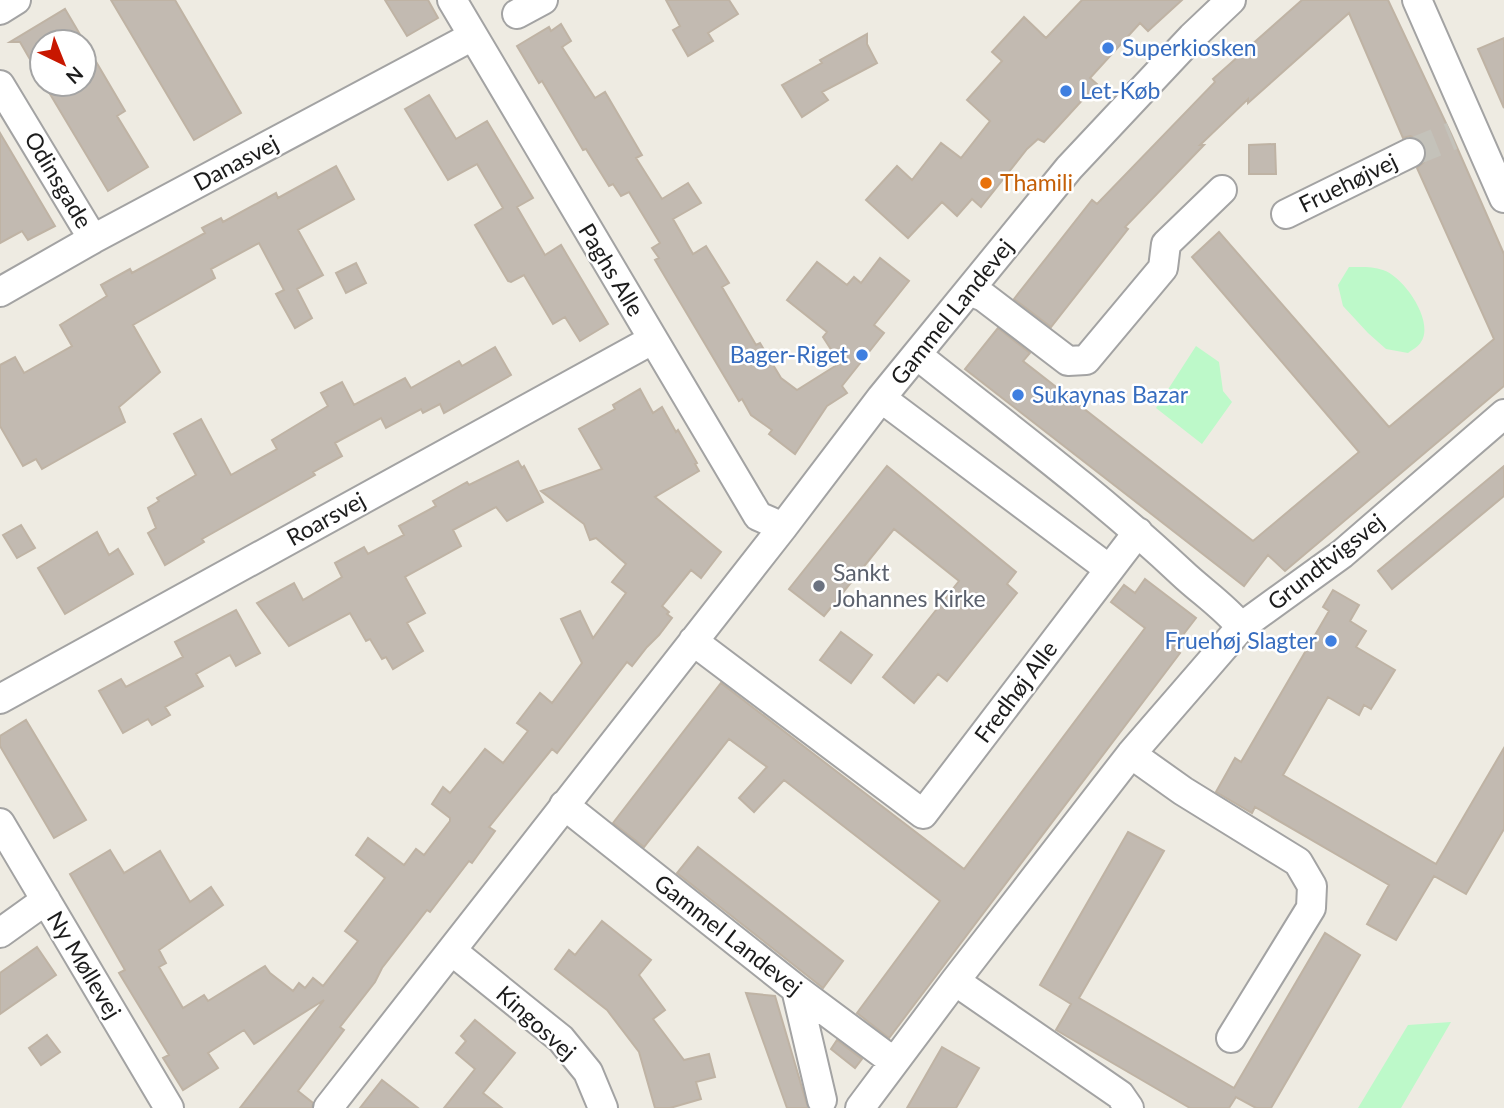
<svg xmlns="http://www.w3.org/2000/svg" width="1504" height="1108" viewBox="0 0 1504 1108" font-family="Lato,sans-serif">
<style>
.park{fill:#bdf9c9}
.building{fill:#c2bab1;stroke:#bfb3a4;stroke-width:2}
.lines{fill:none;stroke-linecap:round;stroke-linejoin:round}
.minor-tunnel{stroke:#c4c2ba;stroke-width:28;stroke-dasharray:28 14;stroke-linecap:butt}
.minor-casing{stroke:#a3a3a3;stroke-width:32}
.minor{stroke:#fff;stroke-width:28}
.shop-dot{fill:#3f7fe0;stroke:#fff;stroke-width:2.5}
.food-dot{fill:#e8710a;stroke:#fff;stroke-width:2.5}
.worship-dot{fill:#6b7280;stroke:#fff;stroke-width:2.5}
.labels{text-anchor:middle;stroke-width:5;stroke-linejoin:round;paint-order:stroke}
.shop-label{font-size:23px;fill:#366cbe;stroke:#fff;text-anchor:start}
.street-label{font-size:23px;fill:#1c1c1c;stroke:#fff}
.food-label{font-size:23px;fill:#c56008;stroke:#fff;text-anchor:start}
.worship-label{font-size:23px;fill:#5b616d;stroke:#fff;text-anchor:start}
</style>
<rect width="100%" height="100%" fill="#eeebe2"/>
<path class="park" d="M1349,267C1360,267 1372,266 1383,270C1403,276 1435,321 1421,342C1419,346 1412,350 1408,353L1386,349L1368,333L1343,306L1338,285Z
M1196,346L1219,362L1223,391L1232,402L1202,444L1156,408Z
M1451,1022L1401,1108H1358L1408,1025Z"/>
<path class="building" d="M111,0H175L241,113L194,140Z
M385,0H428L438,18L407,36Z
M666,0H729L738,14L708,33L713,41L688,56L673,30L680,26Z
M1082,0H1182L1148,31L1140,23L1090,78L1097,84L1044,142L1038,139L1027,149L981,207L972,199L957,216L942,202L908,238L866,200L897,166L912,180L941,143L961,158L990,121L967,100L1002,61L992,52L1024,17L1046,38Z
M1302,0H1388L1452,136L1504,254V386L1285,571L1268,555L1244,586L965,369L998,328L1030,353L1023,361L1253,541L1359,452L1192,257L1219,232L1389,427L1494,339L1417,168L1424,162L1426,155L1425,146L1419,139L1410,136L1403,138L1349,13L1248,103V99L1200,145H1204L1125,227L1128,229L1051,327L1014,299L1092,200L1097,204L1215,82L1213,79Z
M65,9L125,111L117,116L148,167L108,191L44,84H84V42H42V80L20,42H10Z
M561,24L571,41L562,47L595,98L605,92L642,155L636,158L662,199L688,183L701,203L673,219L693,254L706,246L729,283L722,287L756,345L760,343L781,378L797,390L840,363L829,354L832,351L823,337L827,332L787,300L817,262L847,285L854,277L861,283L880,258L909,281L874,325L884,333L842,386L847,393L827,406L795,454L769,434L772,430L751,415L742,399L739,401L655,260L659,258L652,248L660,243L629,192L621,196L613,184L609,186L586,149L583,150L542,81L539,83L517,46L549,27L551,31Z
M867,34V44L877,63L822,92L828,100L802,117L782,85L822,63L820,60Z
M1504,38V108L1478,49Z
M429,95L456,139L487,121L533,198L517,207L545,255L561,245L608,324L580,341L565,317L553,324L524,275L511,282L508,281L475,225L503,208L477,164L448,180L405,109Z
M0,133L55,226L28,240L22,231L0,243Z
M1275,144L1276,174H1249V145Z
M336,166L354,199L298,230L323,275L297,289L312,318L295,328L276,294L284,290L259,243L211,269L215,278L133,325L160,372L119,407L125,422L42,469L36,459L23,466L0,426V365L15,357L24,373L72,346L60,325L107,296L101,285L130,269L132,273L205,233L202,228L221,218L223,222L276,193L278,198Z
M356,263L366,283L346,293L336,273Z
M495,347L511,375L444,413L440,404L423,413L421,409L386,428L381,418L335,443L342,456L313,472L315,475L202,539L204,542L165,565L148,533L156,528L148,508L159,501L157,498L196,475L174,434L201,419L231,475L277,449L272,440L328,406L321,393L342,382L354,405L405,378L411,388L459,361L462,366Z
M640,389L653,413L662,407L676,432L678,430L697,463L695,464L699,471L655,497L721,552L701,578L691,570L662,606L669,612L667,614L672,618L659,635L647,647L632,666L627,662L557,753L552,749L489,827L495,831L472,863L469,861L430,912L427,910L382,968L375,982L340,1027L344,1030L298,1091L313,1103L312,1108H240L324,1000L254,1044L244,1030L208,1053L218,1068L183,1090L163,1058L169,1055L119,973L125,970L70,874L110,850L124,873L160,851L190,902L211,887L223,905L159,950L166,963L159,967L183,1008L204,995L208,1001L265,966L270,973L293,991L299,983L305,988L313,978L323,986L358,941L345,931L385,878L356,855L368,838L404,865L416,849L424,855L450,821V818L432,804L443,787L450,793L485,749L503,763L528,731L517,723L540,693L552,703L582,663L561,619L580,611L593,638L626,593L612,582L626,564L596,538L590,540L584,524L541,491L602,469L579,429L615,409L613,405Z
M518,461L522,468L524,466L543,502L507,521L496,507L453,530L461,546L405,577L425,613L407,623L423,651L393,669L386,657L382,659L370,639L366,641L350,613L289,646L257,603L294,583L303,600L342,577L335,563L364,547L368,554L404,535L399,526L436,506L433,501L467,482L469,485Z
M887,466L1016,572L1007,584L1017,593L947,681L938,674L914,703L883,677L959,581L894,529L824,616L789,589Z
M1504,466V496L1392,589L1378,571Z
M21,525L35,548L17,558L3,535Z
M97,532L109,555L118,549L133,574L65,614L38,568Z
M1145,579L1196,618L1173,648L1180,653L889,1038L857,1013L940,901L784,780L754,812L739,798L767,767L729,739L644,847L613,823L721,683L964,869L1145,628L1111,602L1124,585L1135,593Z
M1333,590L1359,605L1350,621L1366,631L1356,647L1395,670L1371,709L1364,705L1359,715L1328,697L1283,775L1436,864L1504,748V829L1466,894L1434,876L1396,940L1367,924L1389,885L1255,807L1252,813L1216,792L1235,758L1241,762L1329,611L1323,607Z
M236,610L260,653L236,666L230,655L196,674L203,686L165,707L170,715L152,725L148,719L123,733L99,691L121,679L126,687L183,657L175,642Z
M841,632L872,655L851,683L820,660Z
M26,720L86,820L54,838L0,746V736Z
M1128,832L1164,851L1079,998L1234,1088L1325,933L1360,955L1271,1108H1256L1236,1097L1229,1108H1190L1056,1030L1071,1004L1040,985Z
M698,847L843,961L823,988L677,873Z
M602,921L651,960L639,975L665,1010L653,1019L684,1060L709,1054L715,1077L696,1082L701,1099L670,1108H655L639,1052L607,1010L555,969L569,950L575,955Z
M37,947L56,975L0,1014V973Z
M746,993L775,996L808,1108H787Z
M475,1020L515,1053L483,1093L502,1108H444L475,1069L456,1053L466,1041L461,1036Z
M47,1035L60,1052L41,1065L29,1048Z
M837,1040L862,1059L855,1068L831,1049Z
M942,1047L979,1068L956,1108H907Z
M382,1080L418,1108H360Z"/>
<g class="lines">
<path class="minor-tunnel" d="M1410,153L1452,136"/>
<g class="minor-casing">
<path id="minor" d="M452,0L758,516L783,527
M1417,0L1504,198
M0,10L16,0
M517,14L543,0
M0,85L93,239
M1286,214L1410,153
M969,291L984,297L1068,361L1086,360L1163,268L1166,244L1222,190
M0,292L93,239L473,36
M917,355C1006,426 1099,495 1182,573C1201,591 1225,607 1241,627
M881,398L1109,569
M693,641L923,814L1138,532
M0,699L652,340
M1131,754L1183,791L1298,862L1312,886L1311,908L1231,1038
M564,805L796,989L894,1062
M0,823L169,1108
M0,933L46,900
M452,951L561,1039L588,1072L603,1108
M955,981L1120,1095L1129,1108
M796,989L822,1100
M328,1108L783,527L881,398L1069,168L1192,37L1231,0
M860,1108L955,981L1131,754L1241,627L1342,554L1504,414"/>
</g>
<use href="#minor" class="minor"/>
</g>
<g class="shop-dot">
<circle cx="1108" cy="48" r="7"/>
<circle cx="1066" cy="91" r="7"/>
<circle cx="862" cy="355" r="7"/>
<circle cx="1018" cy="395" r="7"/>
<circle cx="1331" cy="641" r="7"/>
</g>
<circle class="food-dot" cx="986" cy="183" r="7"/>
<circle class="worship-dot" cx="819" cy="586" r="7"/>
<g class="labels">
<g class="shop-label">
<text x="1122" y="56">Superkiosken</text>
<text x="1080" y="99">Let-Køb</text>
<text x="848" y="363" text-anchor="end">Bager-Riget</text>
<text x="1032" y="403">Sukaynas Bazar</text>
<text x="1317" y="649" text-anchor="end">Fruehøj Slagter</text>
</g>
<g class="street-label">
<text transform="translate(236 163) rotate(-28)" y="8">Danasvej</text>
<text transform="translate(58 180) rotate(59)" y="8">Odinsgade</text>
<text transform="translate(1348 183) rotate(-26)" y="8">Fruehøjvej</text>
<text transform="translate(611 270) rotate(59)" y="8">Paghs Alle</text>
<text transform="translate(952 312) rotate(-51)" y="8">Gammel Landevej</text>
<text transform="translate(326 519) rotate(-29)" y="8">Roarsvej</text>
<text transform="translate(1326 562) rotate(-38)" y="8">Grundtvigsvej</text>
<text transform="translate(1016 692) rotate(-53)" y="8">Fredhøj Alle</text>
<text transform="translate(728 935) rotate(38)" y="8">Gammel Landevej</text>
<text transform="translate(84 965) rotate(59)" y="8">Ny Møllevej</text>
<text transform="translate(536 1023) rotate(42)" y="8">Kingosvej</text>
</g>
<g class="food-label">
<text x="1000" y="191">Thamili</text>
</g>
<g class="worship-label">
<text x="833" y="581">Sankt<tspan x="833" dy="26">Johannes Kirke</tspan></text>
</g>
</g>
<g transform="translate(63 63) rotate(137)"><circle r="33" fill="#ffffff" stroke="#a4a4a4" stroke-width="2"/>
<path d="M0-5L12 26L0 18L-12 26Z" fill="#c81700"/>
<text y="-10" font-size="19" font-weight="bold" text-anchor="middle" fill="#1c1c1c">N</text>
</g>
</svg>
